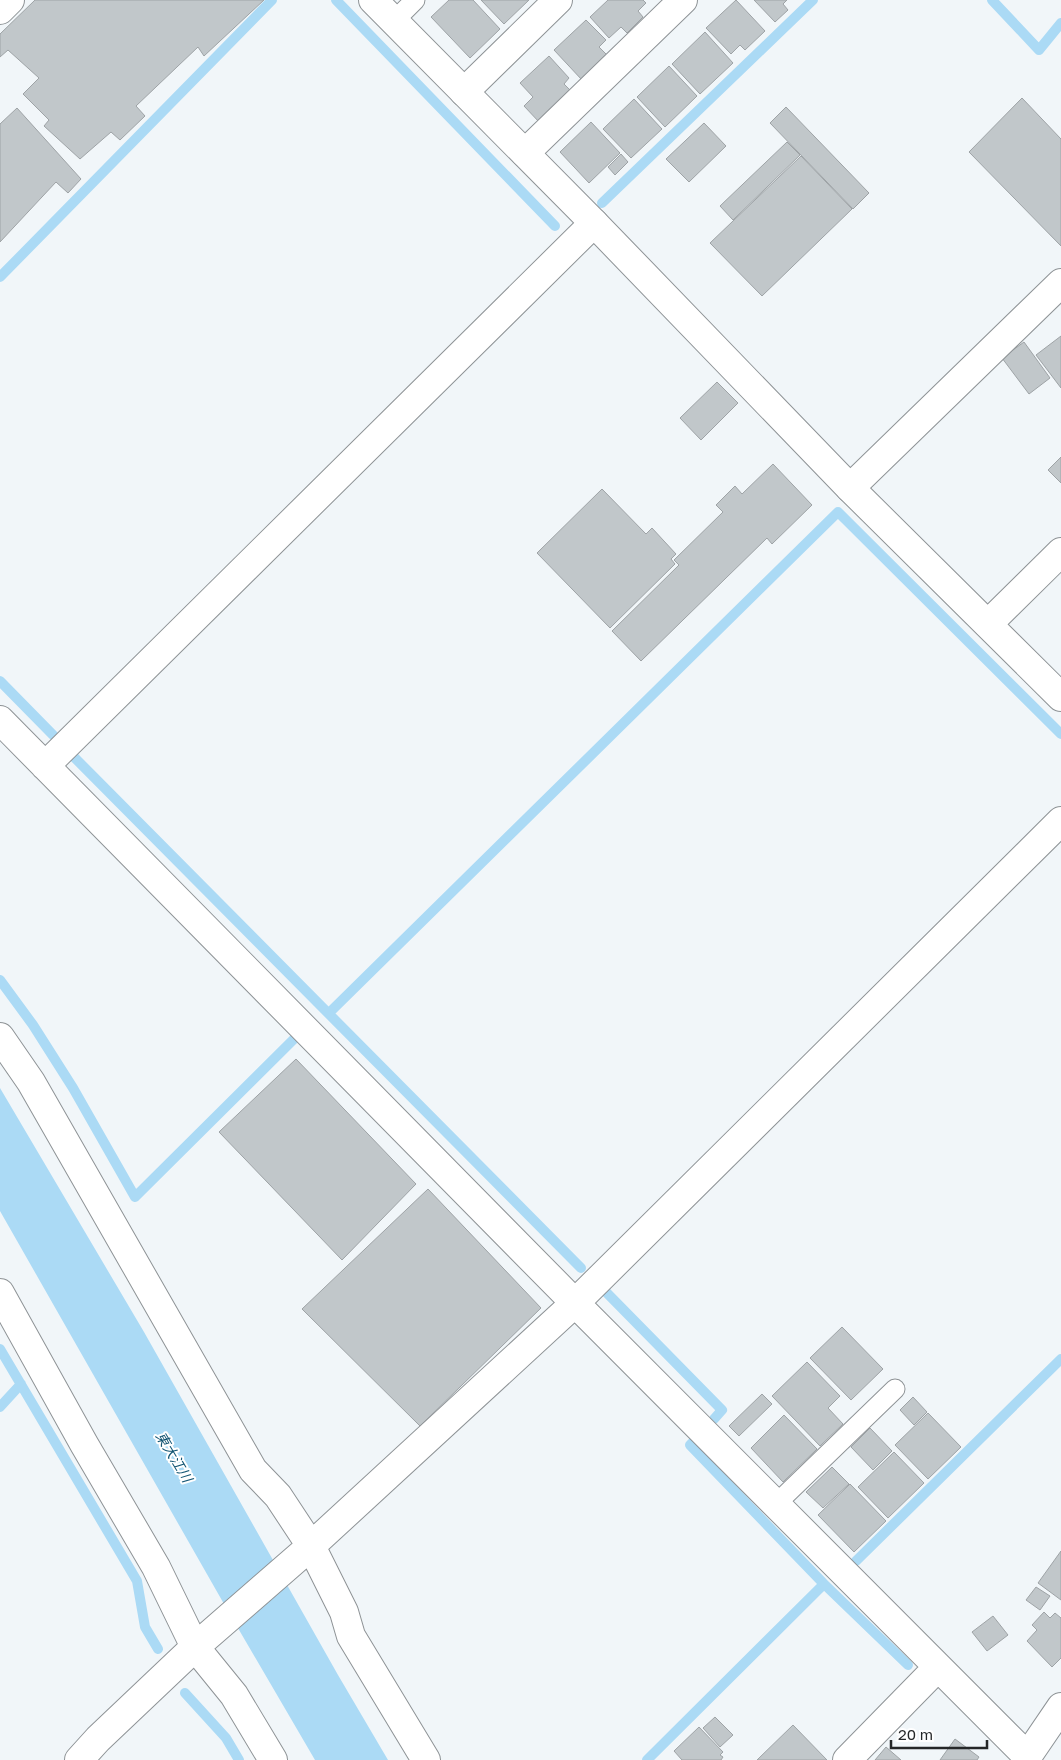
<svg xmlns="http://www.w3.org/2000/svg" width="1061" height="1760" viewBox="0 0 1061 1760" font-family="'Golos Text','Noto Sans JP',sans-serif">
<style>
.water{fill:#abdaf5}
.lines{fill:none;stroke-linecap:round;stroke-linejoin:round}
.stream{stroke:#abdaf5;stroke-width:10}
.building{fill:#c1c7ca;stroke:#9ea3a6}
.service-casing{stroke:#8e9396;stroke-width:21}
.minor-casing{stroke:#8e9396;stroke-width:30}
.tertiary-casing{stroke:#8e9396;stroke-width:30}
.service{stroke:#fff;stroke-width:19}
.minor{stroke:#fff;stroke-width:28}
.tertiary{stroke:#fff;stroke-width:28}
.labels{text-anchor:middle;stroke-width:4;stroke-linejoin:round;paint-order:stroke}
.water-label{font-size:14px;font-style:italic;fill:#145674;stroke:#fff}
</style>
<rect width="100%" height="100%" fill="#f1f6f9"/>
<path class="water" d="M0,1088L144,1332L338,1675L388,1760H315L228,1611L0,1211Z"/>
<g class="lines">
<path class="stream" d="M336,0L555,226
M992,0L1039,50L1061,23
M602,203L813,0
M0,277L272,0
M0,681L53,735
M70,753L581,1268
M0,980L33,1025L73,1088L135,1197L297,1036
M329,1013L838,512L1061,734
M604,1290L722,1410L714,1419
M0,1349L137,1581L145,1627L158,1649
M0,1407L21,1384
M695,1440L690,1445L824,1584L908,1665
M856,1561L1061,1359
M185,1693L226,1738L239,1760
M647,1760L824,1584"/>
</g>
<path class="building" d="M35,0H264L204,56L198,47L136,106L145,116L120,140L111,132L80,159L44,126L49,120L23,94L39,78L8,50L0,57V34Z
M449,0H473L500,29L470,58L431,17Z
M481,0H529L504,24Z
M608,0H643L646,3L638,11L643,17L627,33L621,27L609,38L590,17Z
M736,0L765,31L745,50L740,45L731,54L706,28Z
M754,0H787L783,4L788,10L775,22Z
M586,20L606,40L599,47L608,56L582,80L554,50Z
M705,32L733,63L700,94L672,64Z
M549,56L569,78L564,84L572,92L540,123L524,106L533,97L520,83Z
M669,66L697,96L665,127L637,97Z
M1022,98L1061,139V246L969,152Z
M634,99L662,129L631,158L603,129Z
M786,107L869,193L853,209L770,123Z
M17,108L81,179L68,193L56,182L0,242V124Z
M591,122L620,153L589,183L560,152Z
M704,123L726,146L689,182L666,159Z
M787,142L800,155L733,220L720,206Z
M621,154L628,162L615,175L608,167Z
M801,156L852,209L762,296L710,243Z
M1061,336V388L1036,355Z
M1024,342L1050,378L1029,394L1002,358Z
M717,382L738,403L701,440L680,418Z
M1061,457V483L1048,470Z
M773,464L812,505L772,544L767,538L641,661L612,631L679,565L674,560L723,512L716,505L735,486L742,494Z
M602,489L646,534L652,528L676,554L671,559L675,564L610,628L537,553Z
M296,1059L416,1184L342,1260L219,1132Z
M428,1189L541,1308L420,1426L302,1309Z
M842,1327L883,1369L851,1400L810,1358Z
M807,1362L840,1396L828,1408L843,1424L820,1446L772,1396Z
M762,1394L772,1404L739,1436L729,1426Z
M913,1397L927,1412L914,1425L900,1410Z
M928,1413L961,1447L928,1479L895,1445Z
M784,1415L817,1449L783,1482L751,1448Z
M870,1428L892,1451L873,1470L851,1447Z
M894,1452L924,1483L888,1518L858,1487Z
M832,1467L849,1484L823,1508L806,1492Z
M850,1484L886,1521L854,1552L818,1515Z
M1061,1551V1600L1038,1583Z
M1036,1587L1050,1596L1040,1610L1026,1600Z
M1044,1612L1050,1618L1055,1613L1061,1618V1658L1052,1667L1027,1641L1037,1630L1032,1625Z
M993,1616L1008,1635L987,1651L972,1632Z
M715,1717L733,1735L720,1747L703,1728Z
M793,1725L827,1760H757Z
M699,1727L723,1752L720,1755L723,1757L721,1760H682L674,1751Z
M955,1739L979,1757L977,1760H940Z
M886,1747L901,1760H875Z"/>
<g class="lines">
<g class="service-casing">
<path id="service" d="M394,21L415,0
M776,1504L895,1389"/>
</g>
<g class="minor-casing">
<path id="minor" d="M0,10L10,0
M464,92L558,0
M525,153L683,0
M850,488L1061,283
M988,624L1061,552
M0,720L575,1303L1028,1757
M45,766L594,223
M0,1037L31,1082L253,1470L278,1496L311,1546L344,1612L351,1636L426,1760
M0,1293L84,1444L156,1567L195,1647L234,1695L273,1760
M79,1760L98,1739L195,1647L311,1546L575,1303L1061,821
M847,1760L938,1667
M1025,1760L1061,1707"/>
</g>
<g class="tertiary-casing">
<path id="tertiary" d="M373,0L594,223L850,488L1061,697"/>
</g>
<use href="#service" class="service"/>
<use href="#minor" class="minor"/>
<use href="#tertiary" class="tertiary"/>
</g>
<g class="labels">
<g class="water-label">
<text transform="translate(174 1457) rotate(59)" y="5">東大江川</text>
</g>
</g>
<path d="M891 1740v8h96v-8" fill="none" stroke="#252728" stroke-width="2.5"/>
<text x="898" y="1740" font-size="15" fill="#252728" stroke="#ffffff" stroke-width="4" paint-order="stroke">20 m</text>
</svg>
